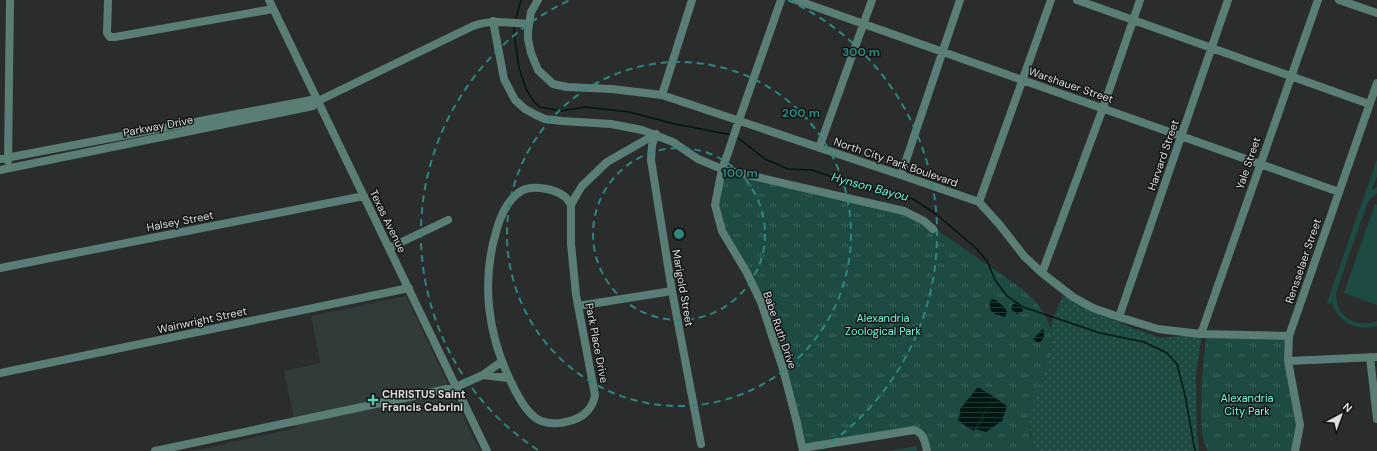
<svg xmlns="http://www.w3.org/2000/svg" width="1377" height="451" viewBox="0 0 1377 451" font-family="'DM Sans',sans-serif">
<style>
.built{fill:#313b39}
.grass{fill:url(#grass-dots)}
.park{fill:url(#park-tufts)}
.pitch{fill:#1d4b43}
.water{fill:url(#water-rules)}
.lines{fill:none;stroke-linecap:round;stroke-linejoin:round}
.stream{stroke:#001712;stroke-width:1.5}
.minor{stroke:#5a7e76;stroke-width:8}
.ring{fill:none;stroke:#2e867f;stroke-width:2;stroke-dasharray:7 5}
.poi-dot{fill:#5dceb9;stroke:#131514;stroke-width:1.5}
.labels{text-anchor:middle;stroke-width:3;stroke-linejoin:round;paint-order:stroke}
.street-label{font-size:11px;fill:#dddfde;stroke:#131514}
.park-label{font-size:11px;fill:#71fbe2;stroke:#131514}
.poi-label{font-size:11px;font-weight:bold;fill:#dddfde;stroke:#131514;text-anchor:start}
.water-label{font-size:12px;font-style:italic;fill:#6cf7dd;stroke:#131514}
.centre{fill:#2e867f;stroke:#131514;stroke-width:2}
.ring-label{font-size:12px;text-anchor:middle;font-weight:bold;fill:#2e867f;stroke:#131514;stroke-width:3;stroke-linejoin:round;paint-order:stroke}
</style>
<defs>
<pattern id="grass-dots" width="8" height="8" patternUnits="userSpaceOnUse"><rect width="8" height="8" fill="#1d4b43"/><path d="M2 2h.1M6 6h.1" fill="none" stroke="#3d645e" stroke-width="1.8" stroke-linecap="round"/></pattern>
<pattern id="park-tufts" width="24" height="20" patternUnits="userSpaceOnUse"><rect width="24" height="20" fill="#1d4b43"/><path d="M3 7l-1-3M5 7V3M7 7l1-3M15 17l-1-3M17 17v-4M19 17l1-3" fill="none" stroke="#3d645e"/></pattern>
<pattern id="water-rules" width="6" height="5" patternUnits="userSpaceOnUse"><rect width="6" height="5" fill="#001712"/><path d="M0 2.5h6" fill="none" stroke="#253834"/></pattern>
</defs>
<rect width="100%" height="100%" fill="#2a2d2c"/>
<path class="built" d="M406,296L480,451H193L296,428L284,371L320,363L311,316Z"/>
<path class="grass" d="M1063,296L1127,326L1161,338L1202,334L1196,374L1197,434L1199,451H1035L1028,421L1046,355L1052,321Z"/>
<path class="park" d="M725,168L875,204L924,221L1021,288C1064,324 1053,348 1037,395C1035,402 1028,415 1028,422C1029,429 1033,445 1036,451H927L921,433L803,447L762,302L719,220V187Z
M1206,338H1286L1298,424L1294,451H1207L1202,434L1201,416L1202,376Z"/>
<path class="pitch" d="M1377,159V176L1372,190L1377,187V193L1370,199L1367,204L1336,293C1335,317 1356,328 1377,321V326C1358,332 1337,322 1332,302L1331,305L1327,303Z
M1375,204L1377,205V305L1344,293Z
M916,446L917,451H890Z"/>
<path class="water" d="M992,299C998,300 1003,306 1007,311L1006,315L1004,317L995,314L991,311L989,303Z
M1014,303L1020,306L1023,310L1022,312L1017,314L1012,310L1011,307Z
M1043,329C1046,334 1043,341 1038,343L1033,339Z
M978,387L994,397L974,431L962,424L958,420L960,414V409Z
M994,397L1007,406L1002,421L986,432L976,429Z"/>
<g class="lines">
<path class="stream" d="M516,18L521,0
M514,27V33L519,68L526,89L534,102L540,107L561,111L585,107L629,112L675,124L732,135
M737,137L765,159L788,169L812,170L855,185L913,199L936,214L976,248L987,261L995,280L1007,296L1023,307L1100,333L1144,342L1167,353L1177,364L1185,395L1195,451"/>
<path class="minor" d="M108,0L107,33L110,37H115L273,9
M269,0L487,451
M538,0L531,12L528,31V39L531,53L538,70L553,84L567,87L612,89L662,95L901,175L979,202L999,224L1024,256L1042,273L1073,297L1093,308L1119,317L1158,329L1201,334L1289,336
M781,0L739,120L728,153L722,169L715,205L722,231L747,273L761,302L783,369L797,423L803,451
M796,0L1339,192
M1077,0L1369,104
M1339,0L1377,13
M493,21L504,79L515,100L525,109L536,115L545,119L562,121L611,124L642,130L673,142L698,159L722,169L904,211L924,221L933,229
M662,95L692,0
M656,134L652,145L651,160L672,291L701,444
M819,148L872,0
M0,159L311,100L318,101
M8,161L10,0
M0,170L313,106L318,101L473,26C492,19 509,23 529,24
M901,175L960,0
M979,202L1051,0
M571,205C569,202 567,198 564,196C555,189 534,185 523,190C508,198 500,217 496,232C481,283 488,335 511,382C517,395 525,411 537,419C548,425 561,424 573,420C585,416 593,407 595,395L576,295L571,244V205L577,194L582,186L607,162L656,134
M389,248L448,220
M0,268L364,196
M1042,273L1103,108L1140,0
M578,306L672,291
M1119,317L1228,0
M1201,334L1318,0
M1370,357L1377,419
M1288,361L1377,357
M0,373L409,288
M483,375L508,378
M803,448L914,430C924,433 925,442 927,451
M155,451L456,387L483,375L501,362
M1295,451L1300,425L1288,361L1289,336L1377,83"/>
</g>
<g class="ring">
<circle cx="679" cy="234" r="86"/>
<circle cx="679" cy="234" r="172"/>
<path d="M538 450A258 258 0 0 1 570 0M788 0A258 258 0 0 1 820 450"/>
</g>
<path class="poi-dot" d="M371 394h4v4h4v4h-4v4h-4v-4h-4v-4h4z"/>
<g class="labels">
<g class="street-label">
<text transform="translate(1071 85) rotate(19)" y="4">Warshauer Street</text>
<text transform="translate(158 126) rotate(-11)" y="4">Parkway Drive</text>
<text transform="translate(1163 155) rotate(-71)" y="4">Harvard Street</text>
<text transform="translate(896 162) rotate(19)" y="4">North City Park Boulevard</text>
<text transform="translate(1248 163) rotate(-71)" y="4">Yale Street</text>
<text transform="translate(180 221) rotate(-11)" y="4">Halsey Street</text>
<text transform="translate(388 221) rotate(64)" y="4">Texas Avenue</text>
<text transform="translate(1303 261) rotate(-71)" y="4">Rensselaer Street</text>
<text transform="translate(683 288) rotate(80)" y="4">Marigold Street</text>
<text transform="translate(202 320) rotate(-12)" y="4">Wainwright Street</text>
<text transform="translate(780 330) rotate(71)" y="4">Babe Ruth Drive</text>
<text transform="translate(597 343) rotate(79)" y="4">Park Place Drive</text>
</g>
<g class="park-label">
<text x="883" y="322">Alexandria<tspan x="883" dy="13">Zoological Park</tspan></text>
<text x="1247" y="402">Alexandria<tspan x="1247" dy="13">City Park</tspan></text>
</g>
<g class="poi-label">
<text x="382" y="398">CHRISTUS Saint<tspan x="382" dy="13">Francis Cabrini</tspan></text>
</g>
<g class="water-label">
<text transform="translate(870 187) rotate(15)" y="4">Hynson Bayou</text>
</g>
</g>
<circle cx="679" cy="234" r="6" class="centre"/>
<g class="ring-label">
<text x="861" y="56">300 m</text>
<text x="801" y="117">200 m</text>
<text x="740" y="177">100 m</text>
</g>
<g transform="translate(1341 415) rotate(41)" stroke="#131514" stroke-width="3" paint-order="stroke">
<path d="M0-3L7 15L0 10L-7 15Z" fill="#dddfde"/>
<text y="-6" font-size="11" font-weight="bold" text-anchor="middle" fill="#dddfde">N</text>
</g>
</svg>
